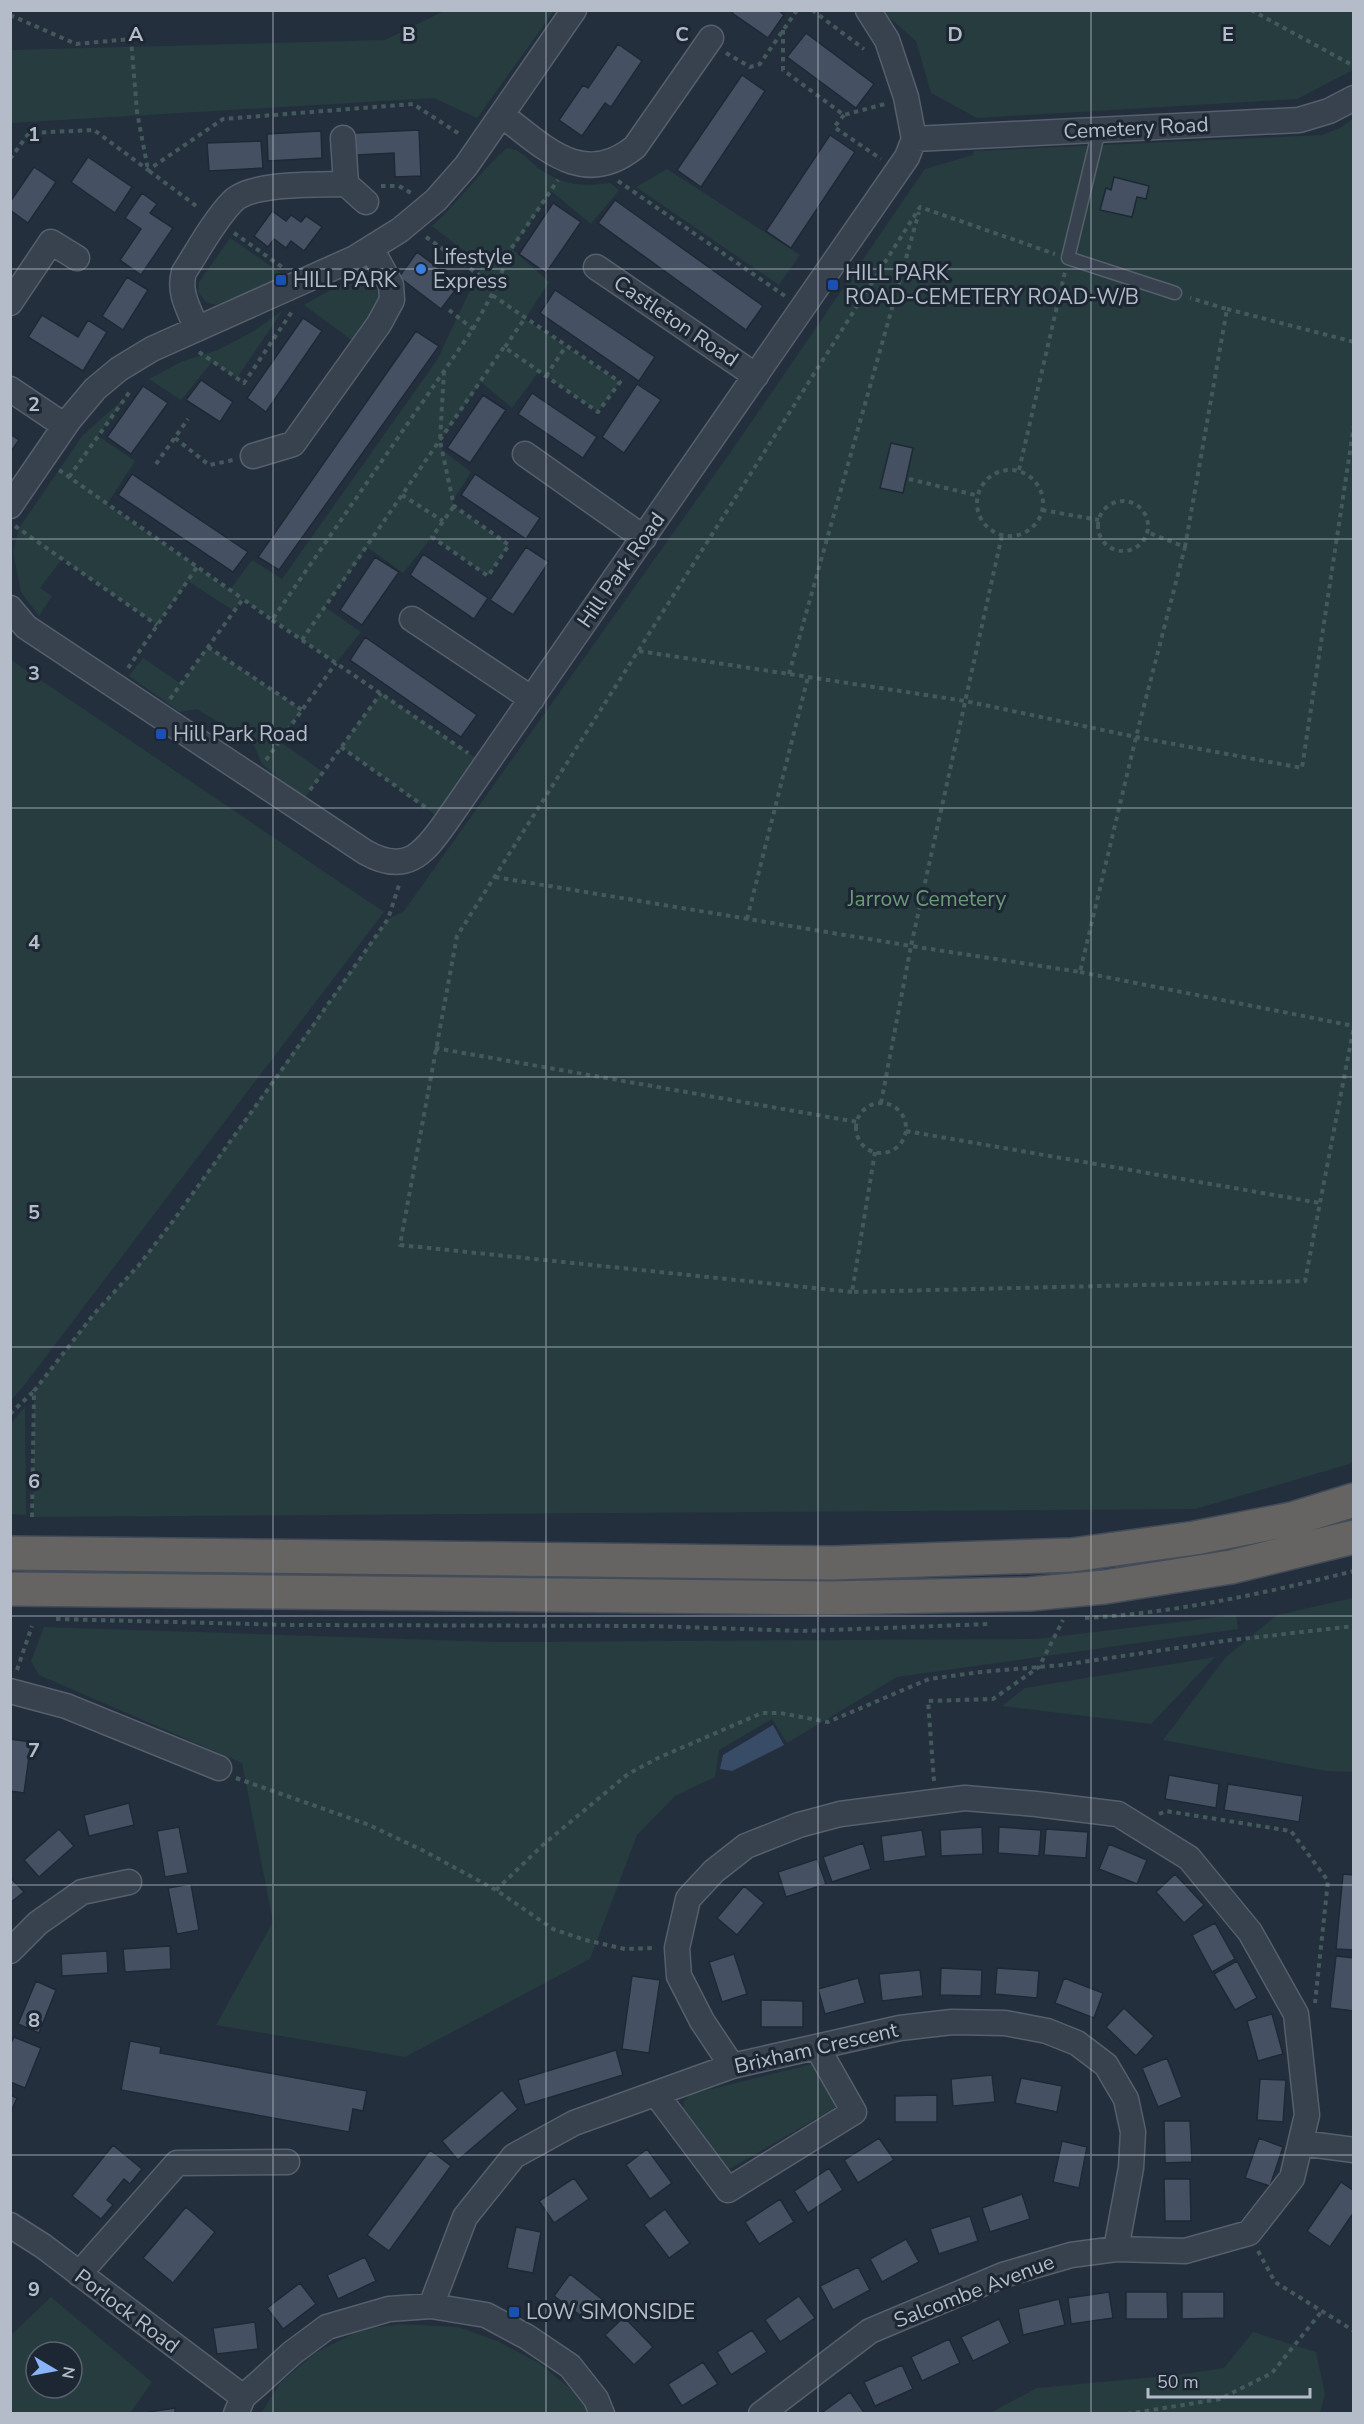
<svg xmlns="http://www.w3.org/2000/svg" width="1364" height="2424" viewBox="0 0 1364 2424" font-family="'Nunito Sans',sans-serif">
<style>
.green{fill:#263c3f;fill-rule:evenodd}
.water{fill:#394c67}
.building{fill:#455162;stroke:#1f2835;stroke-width:1.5}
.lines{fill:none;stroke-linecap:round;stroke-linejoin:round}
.service-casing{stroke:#565f6c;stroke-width:15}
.minor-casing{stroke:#565f6c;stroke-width:27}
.trunk-casing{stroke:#434c59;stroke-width:36}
.path{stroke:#44595c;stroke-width:4;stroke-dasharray:4.5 4.5;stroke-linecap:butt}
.service{stroke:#38414e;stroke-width:12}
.minor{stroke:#38414e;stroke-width:24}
.trunk{stroke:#656462;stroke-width:33}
.grid{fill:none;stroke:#b4bcc9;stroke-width:1.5;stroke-opacity:0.55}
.shop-dot{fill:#3f7fe0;stroke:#1d2633;stroke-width:2}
.transit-dot{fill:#1a4fb4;stroke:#1d2633;stroke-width:2}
.labels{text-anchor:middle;stroke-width:6;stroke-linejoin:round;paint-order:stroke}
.street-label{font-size:21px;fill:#b4bcc9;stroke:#1d2633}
.poi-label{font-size:21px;fill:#b4bcc9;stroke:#1d2633;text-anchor:start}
.park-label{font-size:21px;fill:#6b9a76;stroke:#1d2633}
.grid-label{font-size:20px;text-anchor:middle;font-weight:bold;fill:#b4bcc9;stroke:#1d2633;stroke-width:6;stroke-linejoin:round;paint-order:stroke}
</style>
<rect width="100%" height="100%" fill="#242f3e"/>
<path class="green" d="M446,10L554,11L477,118L434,98L11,123V50L385,40Z
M882,11H1353V70L1297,99L977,118L931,93L916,41Z
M1353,119V1463L1195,1509L33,1517L34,1391L94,1314L139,1265L173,1221L388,919L404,911L730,453L925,169L973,155L974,151L1322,135L1340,128Z
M507,148C524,150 528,161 541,170C563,185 585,187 610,183L619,190L591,224L551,191L512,249L549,282L525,319L620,382L598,412L539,371L512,408L481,382L440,441L442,450L471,472L453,501L454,506L509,545L488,576L432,537L403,573L367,547L325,607L361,632L336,663L243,599L234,611L188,581L157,625L62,559L40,588L52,596L39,616L21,592L13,552L19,528L83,435L128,395L98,436L135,461L107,504L230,590L252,560L282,579L437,360L482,265L432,226C459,202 479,172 507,148Z
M667,169L800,255L779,285L636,187Z
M230,238L281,273L273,281L216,305L206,302L198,292L199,282Z
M367,281L377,290L380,303L354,342L304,305L339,285Z
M283,310L237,378L212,362L181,400L149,379L183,361L218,350L254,331Z
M208,647L302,710L279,741L323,772L304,799L262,764L253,743L197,709L180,712L129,676L143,658L181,684Z
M11,660L384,912L22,1388L11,1400Z
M381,693L477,759L437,816L341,747Z
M25,1407L26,1515L10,1514L11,1423Z
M1353,1598V1772L1326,1771L1163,1740L1226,1657L1277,1615Z
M1236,1615L1238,1629L897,1677L787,1743L772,1719L719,1750L715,1777L675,1796L637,1835L590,1959L405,2057L216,2025L273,1922L242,1763L39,1675L31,1661L44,1627L494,1642L1036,1639Z
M1215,1657L1151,1724L1002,1706L1025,1688Z
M812,2064L836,2107L728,2170L683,2113L684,2101L691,2094Z
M51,2297L152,2382L130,2413H11V2335ZM36,2352H72V2388H36Z
M402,2324L458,2327L497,2341L539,2363L579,2396L589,2413L261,2414L280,2383L315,2353L363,2329Z
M1253,2332L1316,2352L1325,2394L1320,2413H990L1037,2388L1177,2375L1224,2368Z"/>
<path class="water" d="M773,1725L784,1745L732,1771L720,1769L723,1755Z"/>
<path class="building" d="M734,10H778L784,15L768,38L732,13Z
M806,33L874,84L856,108L787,57Z
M618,44L642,61L611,107L605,103L582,136L559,120L583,85L588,88Z
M742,75L765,91L701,187L677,170Z
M419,130L421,176L395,177L394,153L356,155L355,133Z
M321,131L322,158L268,161L267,134Z
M830,135L855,152L791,248L766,231Z
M261,141L263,168L209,171L207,143Z
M88,157L132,187L115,213L71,182Z
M34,167L56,182L28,223L10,210V202Z
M1114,177L1149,186L1146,199L1137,197L1132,217L1100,210L1106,188L1111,190Z
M142,193L157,204L150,213L173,228L141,275L120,260L141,229L125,218Z
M615,200L763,306L746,330L598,223Z
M553,203L581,222L546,273L519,254Z
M272,211L286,221L291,215L301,222L306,216L322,227L304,251L291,241L286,248L274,239L268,247L254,236Z
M417,252L460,284L441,309L399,277Z
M127,277L148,290L123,330L102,316Z
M555,290L655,357L639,381L540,313Z
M42,315L78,337L88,320L107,332L83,371L28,337Z
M303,318L322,331L266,412L247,398Z
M416,331L439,346L279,570L258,557Z
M201,380L233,402L220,422L186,400Z
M637,384L661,400L624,453L602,437Z
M143,386L168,403L131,454L107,437Z
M532,393L597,437L583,458L518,414Z
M483,395L506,410L470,463L447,448Z
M10,434L19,440L10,453Z
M891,443L913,448L903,493L880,488Z
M132,474L248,552L233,572L118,495Z
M475,474L540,518L526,539L461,495Z
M526,547L549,562L513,615L490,600Z
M423,554L488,598L474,619L410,575Z
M375,557L399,572L362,625L340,610Z
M365,637L477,715L461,737L350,660Z
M10,1739L31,1742L24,1793L10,1791Z
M1169,1775L1219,1784L1216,1808L1165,1799Z
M1228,1784L1303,1796L1299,1822L1224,1810Z
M129,1803L134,1825L89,1836L84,1815Z
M179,1827L188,1873L165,1877L157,1831Z
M982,1827L983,1854L941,1856L940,1830Z
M999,1827L1041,1830L1039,1856L998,1853Z
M59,1829L74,1846L39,1877L24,1860Z
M1046,1829L1088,1832L1086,1858L1044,1855Z
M922,1830L926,1856L884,1862L881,1836Z
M863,1843L871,1869L832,1882L823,1857Z
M1109,1844L1147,1860L1137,1884L1099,1869Z
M817,1859L826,1884L786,1897L778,1872Z
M1175,1874L1204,1905L1184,1923L1156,1892Z
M1343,1874L1354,1875V1950L1336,1949Z
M10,1877L24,1892L10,1903Z
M191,1884L199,1930L177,1934L168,1888Z
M744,1886L764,1903L737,1935L717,1918Z
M1215,1923L1235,1959L1212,1972L1192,1935Z
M170,1946L171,1969L125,1972L123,1949Z
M107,1951L108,1973L62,1976L61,1954Z
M734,1954L747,1994L722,2002L709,1962Z
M1336,1956L1354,1958V2011L1330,2008Z
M1237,1961L1257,1998L1235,2010L1214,1974Z
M941,1968L982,1970L981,1996L940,1995Z
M997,1968L1039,1971L1037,1998L995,1994Z
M920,1970L923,1996L882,2001L879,1974Z
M632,1976L660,1980L649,2053L622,2049Z
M858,1978L865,2003L825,2014L818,1989Z
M1064,1978L1103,1993L1094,2018L1055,2003Z
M36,1981L56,1990L39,2033L18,2024Z
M761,2000L803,2001V2027H761Z
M1124,2008L1154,2036L1136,2056L1106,2027Z
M1272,2014L1283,2054L1258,2061L1247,2021Z
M14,2037L41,2048L25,2088L10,2082V2045Z
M130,2041L161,2047L160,2053L367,2091L363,2111L353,2109L349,2132L121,2090Z
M616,2050L623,2075L525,2105L518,2080Z
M1167,2058L1182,2097L1158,2107L1142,2068Z
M992,2075L995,2102L953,2106L951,2079Z
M1021,2078L1062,2086L1057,2112L1015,2103Z
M1260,2079L1286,2080L1283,2122L1257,2120Z
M502,2090L518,2109L458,2160L442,2141Z
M10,2095L17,2098L10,2114Z
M937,2095V2122H895V2096Z
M1164,2121H1190L1192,2162L1165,2163Z
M879,2138L894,2160L858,2183L844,2160Z
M1259,2138L1283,2147L1270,2186L1245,2178Z
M1062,2141L1087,2147L1079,2188L1053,2182Z
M113,2145L142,2169L130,2184L124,2179L107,2200L113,2205L101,2219L72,2196Z
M647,2149L672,2183L650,2199L626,2165Z
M430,2150L451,2166L389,2251L367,2235Z
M829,2168L843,2190L808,2213L794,2191Z
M574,2178L589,2199L554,2223L539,2201Z
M1164,2179H1190L1191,2221H1165Z
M1341,2182L1354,2191V2212L1330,2247L1307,2231Z
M1022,2194L1030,2219L990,2232L982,2208Z
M780,2199L794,2222L759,2244L745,2222Z
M186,2207L215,2232L173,2283L143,2258Z
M665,2209L690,2243L669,2258L644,2225Z
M970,2216L978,2241L939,2254L930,2229Z
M516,2227L541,2232L533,2273L507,2268Z
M906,2239L919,2262L882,2282L870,2259Z
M365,2257L376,2281L338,2299L327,2275Z
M858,2267L870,2290L833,2310L820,2286Z
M570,2274L603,2300L588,2321L554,2296Z
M300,2283L316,2304L283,2329L267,2308Z
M1109,2292L1113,2318L1071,2324L1068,2298Z
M1126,2292H1167L1168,2319H1126Z
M1182,2292H1224V2318L1182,2319Z
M799,2296L815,2318L780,2342L765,2320Z
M1059,2299L1065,2325L1023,2335L1018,2309Z
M624,2317L653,2347L634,2365L605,2335Z
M999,2319L1010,2343L973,2361L961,2337Z
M255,2322L258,2349L217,2354L213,2328Z
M752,2330L767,2352L731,2375L717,2352Z
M949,2339L960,2363L922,2381L911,2357Z
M703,2362L718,2384L682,2406L668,2384Z
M902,2365L913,2389L875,2406L864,2382Z
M850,2392L865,2414H820Z
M175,2408V2414H149V2412Z"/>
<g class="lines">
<g class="service-casing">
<path id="service" d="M1099,130L1068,258L1175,293"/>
</g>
<g class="minor-casing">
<path id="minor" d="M502,115C544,147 583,189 635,147L711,38
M343,138L346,184L366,202
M914,139L1299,120L1329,111L1354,98
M596,267L756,376
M10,303L51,242L77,258
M197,329C189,309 178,293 184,272C199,249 213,222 232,202C250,182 318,185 346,184
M10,389L65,426
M525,454L644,538
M253,456L293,444L379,324L392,300L391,285L371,248
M10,506L69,420L95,389L119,369L152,349L355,258L400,230L436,200L466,166L574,10
M10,608L26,627L365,852C405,875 423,855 446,822L907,157L914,139L906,97L887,40L868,10
M412,619L532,699
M10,1691L66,1706L219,1768
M10,1951L38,1923L82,1892L129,1882
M732,2066L702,2021L679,1976L677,1948L688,1899L714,1871L746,1846L799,1825L840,1814L965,1798L1036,1804L1118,1814L1189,1858L1250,1932L1296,2014L1307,2115L1292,2178L1249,2233L1185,2251L1116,2249L1071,2255L1003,2275L870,2331L761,2414
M656,2094L728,2190L854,2112L817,2047
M1301,2143L1354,2150
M10,2225L43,2246L243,2397
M79,2274L177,2163L287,2162
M431,2306L465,2217L514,2156L574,2123L732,2066L900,2028L952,2022L1005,2023L1047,2031L1077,2043L1106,2065L1126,2099L1133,2132L1131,2168L1116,2249
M236,2414L243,2397L259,2383L292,2353L327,2327L389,2309L431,2306L486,2315L527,2337L570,2366L596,2399L602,2414"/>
</g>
<g class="trunk-casing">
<path id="trunk" d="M10,1553L833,1563L1072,1555L1195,1538L1292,1519L1354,1500
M10,1589L828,1598L1029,1594L1105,1587L1231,1567L1354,1537"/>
</g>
<path class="path" d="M812,10L864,49
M1251,10L1354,66
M10,15L76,44L131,39L137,112L148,170L199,208
M783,30V70L844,115L885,104
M726,53L750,67L760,64L797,10
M844,115L834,127L881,159
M10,159L29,133L94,130L148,170L223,119L413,104L461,135
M618,181L785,296
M381,186H399L411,193
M234,233L282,267
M426,237L496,287
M1227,309L1354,342
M449,310L473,329
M505,347L525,318
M199,352L244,383L293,310
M444,371L440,441L454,506L509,545L488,576L432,537L454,506
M546,376L566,346
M175,438L209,465L233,460
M156,464L188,419
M59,470L243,599
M1019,470L1065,272
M977 503a33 33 0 1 1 66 0a33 33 0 1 1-66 0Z
M69,477L131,390
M909,479L979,496
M402,495L443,521
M1098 526a25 25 0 1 1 50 0a25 25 0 1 1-50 0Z
M1042,510L1099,520
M15,526L157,625
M1185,547L1227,309L1190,298
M272,620L302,640L504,347L598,412L620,382L492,295
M302,640L468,753
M208,647L302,710
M639,651L965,701L1136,737L1302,768L1354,425
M128,668L197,567
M789,674L919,212
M170,699L243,599L272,620L473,329L496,287L511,249L558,180
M341,747L428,809
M266,760L336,663
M310,790L381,693
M495,877L911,946L1002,535
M747,919L808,677
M1080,972L1354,1026
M435,1048L857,1122
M881,1103L911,946L1080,972L1136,737L1185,547L1147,532
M856 1128a25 25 0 1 1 50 0a25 25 0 1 1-50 0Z
M906,1131L1320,1203
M875,1152L852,1292L1305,1281L1354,1026
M852,1292L400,1245L457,936L920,207L1055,254
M10,1414L34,1391
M32,1517L34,1391L94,1314L139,1265L173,1221L286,1064L388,919L400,882
M1085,1618C1176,1613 1265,1593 1354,1571
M56,1619L291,1625L651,1626L803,1631L990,1624
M17,1670L32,1626
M236,1778L369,1825L424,1851L496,1890L553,1929L585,1940L625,1949L655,1948
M934,1781L928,1701L993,1699L1039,1667L1063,1620
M1159,1814L1166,1811L1291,1831L1328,1881L1315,2003
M496,1890L545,1843L628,1774L658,1758L762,1713H780L828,1722L929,1679L981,1672L1062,1665L1224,1641L1354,1626
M1258,2251L1275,2282L1354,2331
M1127,2414L1220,2399L1272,2373L1322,2311"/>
<use href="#service" class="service"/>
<use href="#minor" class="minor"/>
<use href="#trunk" class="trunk"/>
</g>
<path class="grid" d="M273,10V2414M546,10V2414M818,10V2414M1091,10V2414M10,269H1354M10,539H1354M10,808H1354M10,1077H1354M10,1347H1354M10,1616H1354M10,1885H1354M10,2155H1354"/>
<circle class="shop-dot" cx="421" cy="269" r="6"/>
<g class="transit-dot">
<rect x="275" y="274" width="12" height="12" rx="3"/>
<rect x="827" y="279" width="12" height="12" rx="3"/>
<rect x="155" y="728" width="12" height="12" rx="3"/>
<rect x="508" y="2306" width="12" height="12" rx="3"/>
</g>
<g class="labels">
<g class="street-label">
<text transform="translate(1136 128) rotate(-3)" y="7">Cemetery Road</text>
<text transform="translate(676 321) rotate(34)" y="7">Castleton Road</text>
<text transform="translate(621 570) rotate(-55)" y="7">Hill Park Road</text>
<text transform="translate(816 2048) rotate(-13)" y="7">Brixham Crescent</text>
<text transform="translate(974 2291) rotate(-21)" y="7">Salcombe Avenue</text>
<text transform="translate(127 2311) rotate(37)" y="7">Porlock Road</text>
</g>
<g class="poi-label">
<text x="433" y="264">Lifestyle<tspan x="433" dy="24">Express</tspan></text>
<text x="845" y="280">HILL PARK<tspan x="845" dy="24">ROAD-CEMETERY ROAD-W/B</tspan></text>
<text x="293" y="287">HILL PARK</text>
<text x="173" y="741">Hill Park Road</text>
<text x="526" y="2319">LOW SIMONSIDE</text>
</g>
<g class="park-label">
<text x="927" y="906">Jarrow Cemetery</text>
</g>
</g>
<g class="grid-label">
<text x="136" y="41">A</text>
<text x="409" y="41">B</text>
<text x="682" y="41">C</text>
<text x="955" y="41">D</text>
<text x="1228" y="41">E</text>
<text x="34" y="141">1</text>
<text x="34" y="411">2</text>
<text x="34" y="680">3</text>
<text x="34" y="949">4</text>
<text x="34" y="1219">5</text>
<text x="34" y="1488">6</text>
<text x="34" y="1757">7</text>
<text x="34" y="2027">8</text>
<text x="34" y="2296">9</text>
</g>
<rect width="1364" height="2424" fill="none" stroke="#b4bcc9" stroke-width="24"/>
<g transform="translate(54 2370) rotate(100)"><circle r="28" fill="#1d2633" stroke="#59626f" stroke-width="1.5"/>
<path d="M0-4.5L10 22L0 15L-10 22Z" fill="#8ab4f8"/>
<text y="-9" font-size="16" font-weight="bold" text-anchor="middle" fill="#b4bcc9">N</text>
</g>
<path d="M1148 2388v9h162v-9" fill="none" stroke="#b4bcc9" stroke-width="3"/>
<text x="1157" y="2388" font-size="18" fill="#b4bcc9" stroke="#1d2633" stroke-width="4.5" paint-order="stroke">50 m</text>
</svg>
